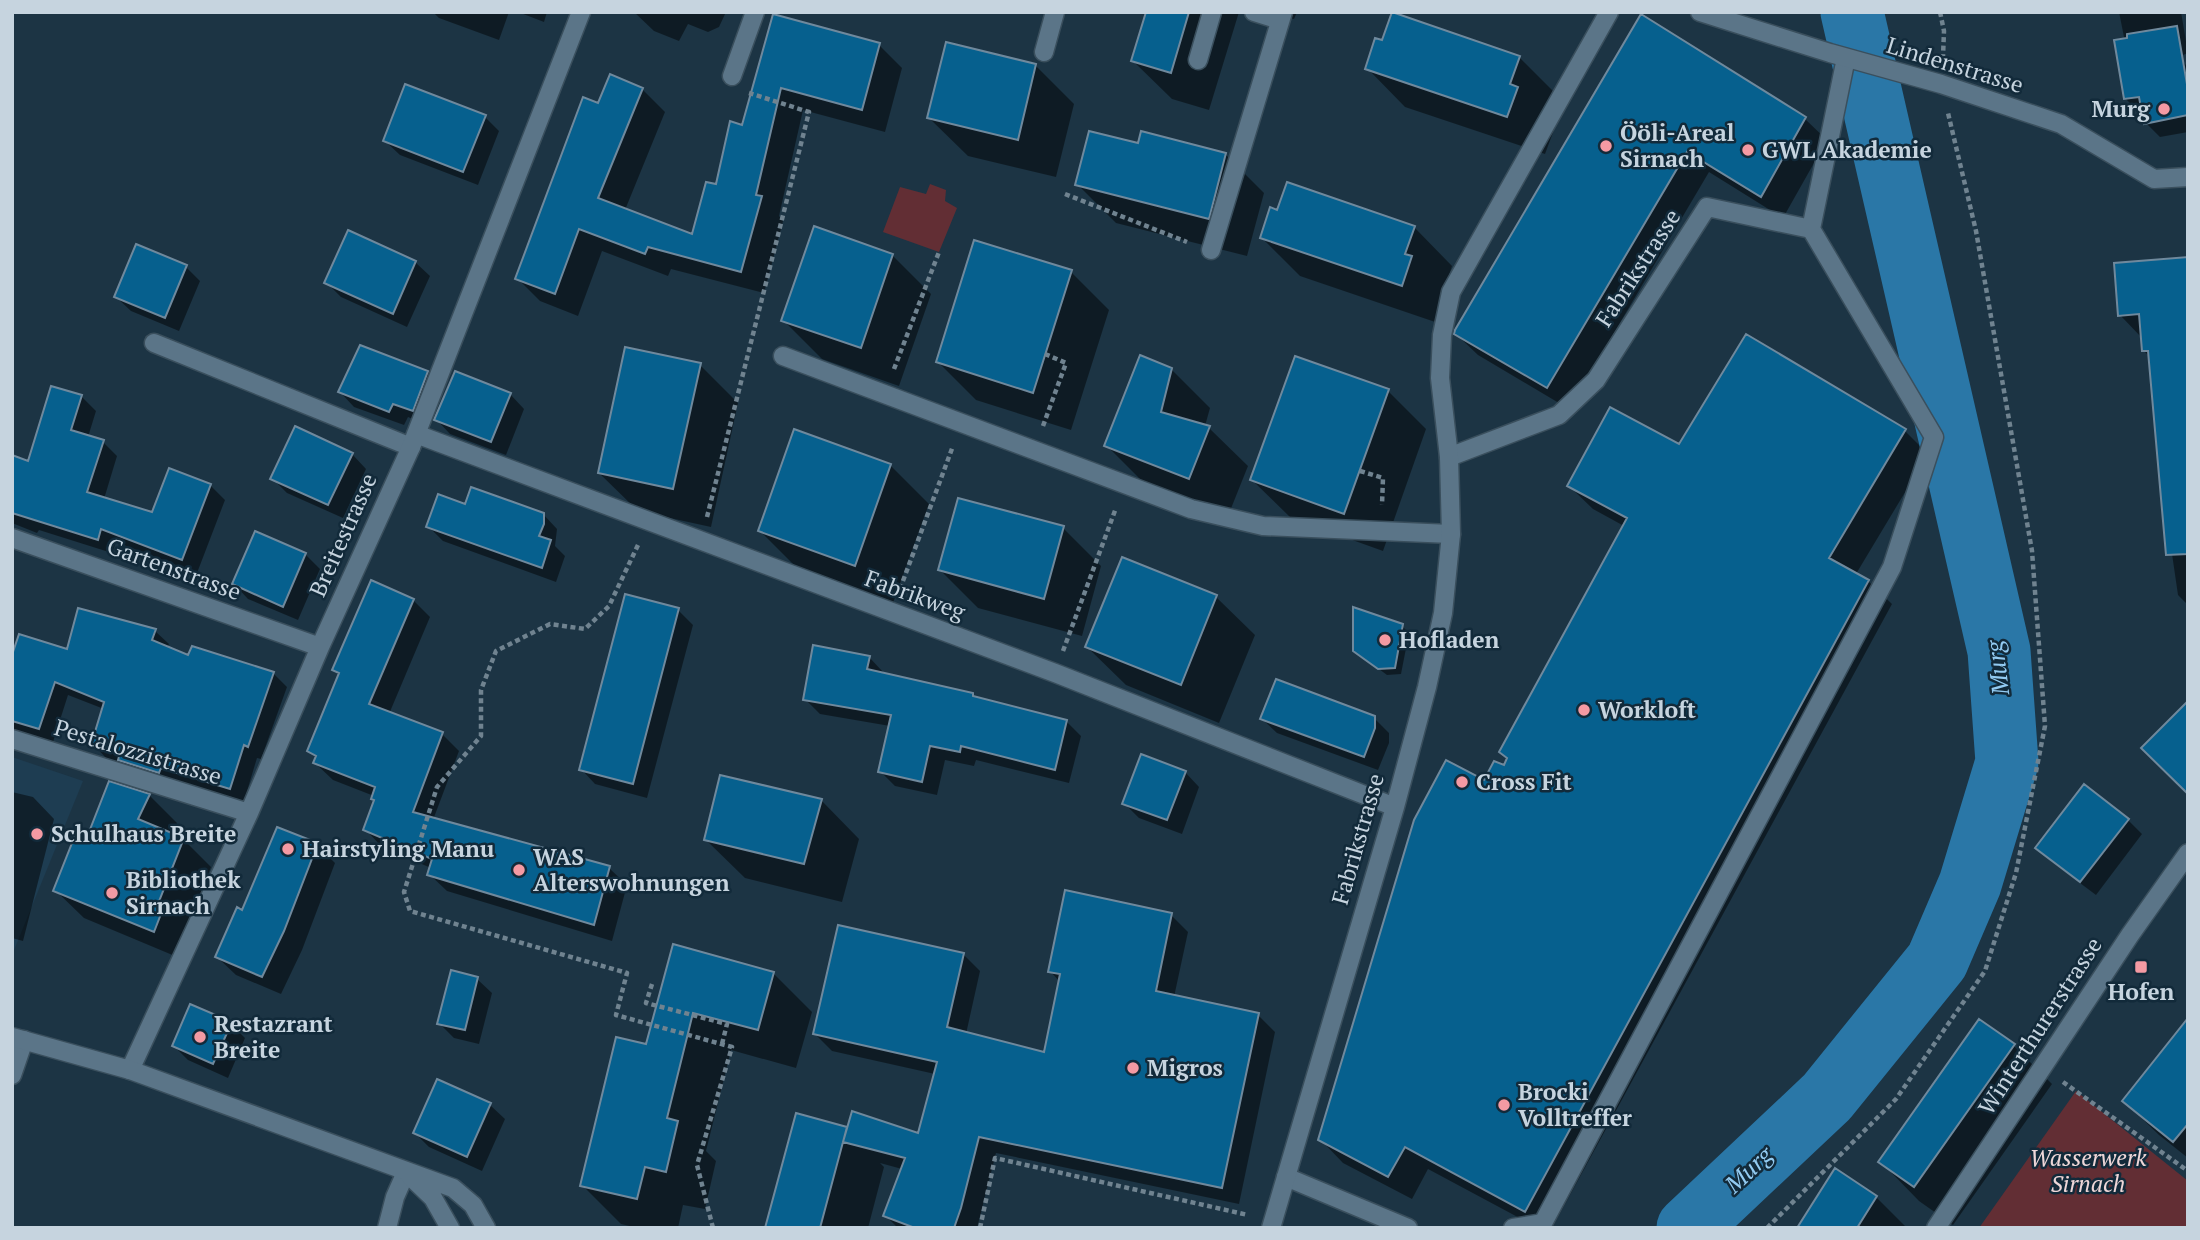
<svg xmlns="http://www.w3.org/2000/svg" width="2200" height="1240" viewBox="0 0 2200 1240" font-family="'PT Serif',serif">
<style>
.built{fill:#1e3d52}
.green{fill:#622e34}
.shadow{fill:#0007}
.lines{fill:none;stroke-linecap:round;stroke-linejoin:round}
.river{stroke:#2a77a7;stroke-width:63}
.building{fill:#06608e;stroke:#6f899d;stroke-width:2}
.lane-casing{stroke:#3a4f5d;stroke-width:21}
.street-casing{stroke:#3a4f5d;stroke-width:21}
.secondary-casing{stroke:#3a4f5d;stroke-width:21}
.path{stroke:#708390;stroke-width:4.5;stroke-dasharray:5 3.5;stroke-linecap:butt}
.lane{stroke:#5b7588;stroke-width:18}
.street{stroke:#5b7588;stroke-width:18}
.secondary{stroke:#5b7588;stroke-width:18}
.poi-dot{fill:#f49aa3;stroke:#122a3a;stroke-width:2.5}
.labels{text-anchor:middle;stroke-width:5;stroke-linejoin:round;paint-order:stroke}
.street-label{font-size:23px;fill:#c6d4df;stroke:#122a3a}
.poi-label{font-size:23px;font-weight:bold;fill:#c6d4df;stroke:#122a3a;text-anchor:start}
.park-label{font-size:23px;font-style:italic;fill:#efd7d8;stroke:#122a3a}
.water-label{font-size:24px;font-style:italic;fill:#93cbf2;stroke:#122a3a}
</style>
<rect width="100%" height="100%" fill="#1c3444"/>
<path class="built" d="M12,757L83,781L12,955Z"/>
<path class="green" d="M930,184L946,190L945,201L957,208L939,252L883,232L900,187L926,194Z
M2076,1091L2188,1181V1228H1979Z"/>
<path class="shadow" d="M433,12H509L499,40L439,18Z
M518,12H547L544,22Z
M634,12H726L719,27L708,32L688,24L679,41L654,31Z
M1148,12H1239L1209,110L1172,99L1133,61Z
M1272,12H1297L1294,19Z
M2119,12H2181L2188,53L2170,60L2182,61L2188,67V132L2160,137L2146,123L2144,112L2140,113L2126,99L2128,57Z
M774,16L879,45L902,68L885,132L803,110L779,216L783,221L764,293L671,269L668,276L602,251L578,316L540,301L517,278L599,105L642,89L665,112L625,210L693,236L744,127Z
M1641,17L1805,119L1827,140L1783,218L1709,172L1569,409L1478,355L1456,334Z
M1519,57L1558,96L1549,120L1555,127L1545,154L1405,107L1367,68Z
M1035,65L1074,104L1056,177L968,156L929,118Z
M485,117L499,131L478,185L400,155L385,141Z
M1225,154L1264,193L1247,256L1116,223L1077,184Z
M1278,212L1414,227L1452,266L1444,290L1441,324L1300,276L1262,238Z
M892,255L931,294L899,386L822,359L783,320Z
M2188,259V605L2178,595L2165,506L2150,357L2143,350L2142,338L2120,315Z
M415,262L430,276L407,327L341,297L326,282Z
M186,267L200,281L179,331L131,311L116,297Z
M1071,272L1109,310L1071,430L976,400L938,362Z
M361,347L427,373L442,387L427,425L408,417L404,425L354,407L340,392Z
M700,365L738,403L711,527L638,511L599,473Z
M1171,369L1210,408L1205,426L1209,428L1248,466L1228,516L1145,484L1106,445Z
M53,388L82,397L96,411L88,437L103,442L117,456L104,499L153,514L210,485L225,500L197,573L116,542L112,553L39,530L37,533L12,523V457L29,464Z
M1388,391L1426,429L1383,551L1291,518L1252,480Z
M510,394L524,409L506,455L450,434L436,419Z
M1905,431L1928,454L1856,574L1868,581L1892,604L1552,1228H1538L1428,1169L1412,1199L1343,1163L1320,1139L1485,782L1505,767L1624,526L1593,509L1569,486L1680,446Z
M352,454L366,469L343,518L287,493L272,478Z
M890,465L929,504L893,603L798,569L760,531Z
M466,506L543,514L557,529L555,546L565,556L556,582L443,541L428,526Z
M1063,528L1101,566L1082,636L978,608L940,570Z
M305,554L320,569L298,620L248,599L234,584Z
M1123,559L1216,597L1255,635L1219,723L1126,685L1087,647Z
M413,600L430,617L389,714L442,734L459,751L433,820L609,868L627,885L612,941L447,891L429,874L431,868L382,847L365,829L375,801L374,796L333,780L315,763L317,759L309,750L340,676L334,670Z
M678,610L693,625L647,798L595,784L581,769Z
M1402,626L1409,633L1401,674L1387,675L1355,651Z
M155,631L169,644L167,648L189,657L273,673L287,687L261,759L257,758L244,801L175,780L173,786L133,773L123,763L106,758L93,744L104,709L68,695L53,742L12,729V650L68,651Z
M869,657L883,672V675L972,695L977,699L1067,722L1081,736L1069,783L976,760L974,766L945,760L937,795L895,786L880,771L890,726L820,714L805,699Z
M1374,718L1389,733V743L1378,770L1277,733L1262,719Z
M1185,772L1199,787L1182,834L1139,818L1124,803Z
M12,792L33,797L54,819L23,941L12,938Z
M149,795L177,823L172,834L183,839L211,867L186,930L182,959L84,918L55,890L90,834Z
M821,800L859,839L842,902L745,878L706,840Z
M2128,820L2142,834L2096,895L2052,862L2038,847Z
M317,845L335,863L302,950L281,994L236,975L217,957L243,913Z
M1171,915L1188,932L1174,997L1258,1015L1275,1032L1239,1204L996,1153L977,1228H898L885,1215L902,1169L880,1163L884,1167L868,1228H767L846,1129L848,1131L920,1135L935,1074L832,1051L815,1034L963,954L980,971L966,1034L1045,1054L1060,982L1050,971Z
M674,946L773,973L812,1012L796,1068L731,1050L706,1151L716,1161L705,1209L683,1205L678,1228H638L621,1224L582,1185L647,1046Z
M477,979L492,993L479,1044L454,1038L439,1023Z
M2188,1021V1158L2159,1135L2124,1101Z
M231,1024L245,1038L228,1078L188,1060L174,1046Z
M2014,1046L2052,1084L1953,1225L1919,1201L1881,1162Z
M438,1082L490,1105L505,1119L482,1171L429,1147L415,1133Z
M1876,1197L1907,1228H1799Z"/>
<g class="lines">
<path class="river" d="M1688,1228L1827,1097L1937,961L1970,884L2007,762L1999,651L1852,12"/>
</g>
<path class="building" d="M1146,12H1189L1171,73L1131,61Z
M1392,12L1520,56L1510,84L1518,87L1507,117L1365,69L1375,38L1382,40Z
M773,14L880,43L862,110L781,88L756,195L762,196L741,272L648,247L645,254L579,229L555,294L515,279L583,97L598,103L610,74L643,88L598,198L692,234L706,182L716,184L730,121L742,125Z
M1641,14L1806,117L1761,197L1687,152L1547,388L1454,334L1455,330Z
M2177,26L2188,90V115L2144,124L2139,97L2124,99L2114,40L2127,38V34Z
M946,42L1036,64L1018,140L927,118Z
M405,84L486,115L463,172L383,141Z
M1089,131L1138,143L1141,131L1226,153L1209,219L1075,185Z
M1287,182L1415,226L1405,254L1412,256L1402,286L1260,238L1270,207L1277,210Z
M814,226L893,254L861,348L781,321Z
M348,230L416,261L393,314L324,283Z
M974,240L1072,270L1033,393L936,362Z
M136,244L187,265L165,318L114,297Z
M2188,257V554L2166,555L2148,351H2142L2139,314L2118,316L2114,263Z
M1746,334L1906,429L1829,558L1869,580L1525,1212L1405,1147L1388,1177L1318,1140L1414,820L1446,760L1484,780L1494,761L1504,765L1507,758L1499,752L1627,518L1567,486L1610,407L1679,444Z
M360,345L428,371L413,411L393,404L389,412L338,392Z
M625,347L701,363L673,489L598,473Z
M1140,355L1172,368L1161,412L1210,426L1189,479L1104,446Z
M1295,356L1389,389L1344,514L1250,480Z
M455,371L511,393L491,442L434,420Z
M51,386L82,395L71,430L104,440L87,492L152,512L169,468L211,484L182,560L101,529L98,540L12,513V455L28,461Z
M295,426L353,453L328,505L270,479Z
M794,429L891,464L855,566L758,531Z
M471,487L544,513V524L539,536L551,540L542,568L426,527L438,494L465,504Z
M958,498L1064,526L1044,599L938,570Z
M255,531L306,553L283,607L232,584Z
M1122,557L1217,595L1181,685L1085,647Z
M371,580L414,599L369,704L443,732L413,812L610,866L594,925L427,875L432,859L363,830L374,800L371,799L375,787L313,763L316,756L307,751L339,673L332,670Z
M625,594L679,608L633,784L579,770Z
M1353,607L1403,624L1395,668L1378,669L1353,651Z
M78,608L156,629L152,640L188,655L192,646L274,672L248,747L244,745L230,789L161,768L159,773L118,760L120,753L91,745L104,702L55,682L39,729L12,721V655L19,634L67,649Z
M813,645L870,656L867,669L973,693V696L1067,720L1055,770L961,746L960,752L930,746L922,782L878,772L891,715L803,700Z
M1276,679L1375,716V728L1364,757L1260,719Z
M2188,701V794L2141,748Z
M1141,754L1186,771L1167,820L1122,804Z
M720,775L822,799L804,864L704,840Z
M109,781L150,794L138,819L184,838L158,904L164,906L154,932L53,891L78,828L89,832Z
M2084,784L2129,819L2080,882L2035,848Z
M277,827L318,843L284,931L262,977L215,957L237,907L242,910Z
M1065,890L1172,913L1156,991L1259,1013L1222,1188L979,1137L961,1208L954,1228H915L883,1216L905,1158L843,1142L852,1111L918,1133L937,1062L813,1034L838,925L964,953L947,1027L1044,1052L1060,974L1048,972Z
M673,944L774,972L758,1030L693,1013L667,1118L678,1121L666,1172L645,1167L637,1199L580,1186L616,1037L646,1044Z
M451,970L478,977L465,1030L437,1024Z
M190,1004L232,1022L213,1064L172,1046Z
M2188,1018V1124L2173,1142L2122,1101Z
M1979,1019L2015,1044L1914,1187L1878,1162Z
M437,1079L491,1103L467,1157L413,1133Z
M796,1113L847,1127L820,1228H765Z
M1835,1168L1877,1196L1857,1228H1797Z"/>
<g class="lines">
<g class="lane-casing">
<path id="lane" d="M1254,12L1280,20
M1044,52L1055,12
M1198,60L1212,12
M732,76L755,12
M1211,250L1283,12
M154,343L411,447
M783,356L1191,509L1263,526L1451,534
M1449,457L1559,415L1596,380L1707,207L1811,229L1846,58
M1286,1177L1408,1228
M387,1228L395,1197L406,1172
M1513,1228L1543,1223L1892,567L1934,437L1811,229"/>
</g>
<g class="street-casing">
<path id="street" d="M1700,12L1830,53L1941,84L2061,124L2154,179L2188,177
M416,434L1055,673L1395,807
M12,538L320,647
M12,739L249,813
M130,1070L249,813L320,647L411,447L581,12
M12,1075L24,1040
M1271,1228L1395,807L1427,687L1443,613L1451,534L1449,457L1440,378L1442,335L1451,292L1609,12"/>
</g>
<g class="secondary-casing">
<path id="secondary" d="M12,1037L130,1070L453,1188L473,1205L486,1228
M411,1177L433,1198L450,1228
M1936,1228L2130,935L2188,853"/>
</g>
<path class="path" d="M1940,12L1944,31L1943,57
M1065,194L1187,242
M894,369L939,252
M1043,426L1066,363L1045,354
M1360,471L1383,478L1382,505
M707,517L809,112L749,93
M638,545L609,606L585,629L550,624L496,651L481,690V736L437,787L404,892L410,911L627,973L616,1015L732,1047L697,1165L713,1228
M900,589L953,446
M1063,651L1116,508
M652,984L646,1003L727,1024L722,1044
M2063,1082L2188,1171
M980,1228L995,1158L1248,1215
M1767,1228L1896,1099L1985,971L2016,873L2045,726L2032,551L1976,231L1948,113"/>
<use href="#lane" class="lane"/>
<use href="#street" class="street"/>
<use href="#secondary" class="secondary"/>
</g>
<g class="poi-dot">
<circle cx="2164" cy="109" r="7"/>
<circle cx="1606" cy="146" r="7"/>
<circle cx="1748" cy="150" r="7"/>
<circle cx="1385" cy="640" r="7"/>
<circle cx="1584" cy="710" r="7"/>
<circle cx="1462" cy="782" r="7"/>
<circle cx="37" cy="834" r="7"/>
<circle cx="288" cy="849" r="7"/>
<circle cx="519" cy="870" r="7"/>
<circle cx="112" cy="893" r="7"/>
<rect x="2134" y="960" width="14" height="14" rx="3.5"/>
<circle cx="200" cy="1037" r="7"/>
<circle cx="1133" cy="1068" r="7"/>
<circle cx="1504" cy="1105" r="7"/>
</g>
<g class="labels">
<g class="street-label">
<text transform="translate(1955 65) rotate(17)" y="8">Lindenstrasse</text>
<text transform="translate(1638 268) rotate(-57)" y="8">Fabrikstrasse</text>
<text transform="translate(343 535) rotate(-66)" y="8">Breitestrasse</text>
<text transform="translate(174 569) rotate(20)" y="8">Gartenstrasse</text>
<text transform="translate(915 595) rotate(20)" y="8">Fabrikweg</text>
<text transform="translate(138 752) rotate(17)" y="8">Pestalozzistrasse</text>
<text transform="translate(1358 839) rotate(-74)" y="8">Fabrikstrasse</text>
<text transform="translate(2040 1026) rotate(-57)" y="8">Winterthurerstrasse</text>
</g>
<g class="poi-label">
<text x="2150" y="117" text-anchor="end">Murg</text>
<text x="1620" y="141">Ööli-Areal<tspan x="1620" dy="26">Sirnach</tspan></text>
<text x="1762" y="158">GWL Akademie</text>
<text x="1399" y="648">Hofladen</text>
<text x="1598" y="718">Workloft</text>
<text x="1476" y="790">Cross Fit</text>
<text x="51" y="842">Schulhaus Breite</text>
<text x="302" y="857">Hairstyling Manu</text>
<text x="533" y="865">WAS<tspan x="533" dy="26">Alterswohnungen</tspan></text>
<text x="126" y="888">Bibliothek<tspan x="126" dy="26">Sirnach</tspan></text>
<text x="2141" y="1000" text-anchor="middle">Hofen</text>
<text x="214" y="1032">Restazrant<tspan x="214" dy="26">Breite</tspan></text>
<text x="1147" y="1076">Migros</text>
<text x="1518" y="1100">Brocki<tspan x="1518" dy="26">Volltreffer</tspan></text>
</g>
<g class="park-label">
<text x="2088" y="1166">Wasserwerk<tspan x="2088" dy="26">Sirnach</tspan></text>
</g>
<g class="water-label">
<text transform="translate(1998 668) rotate(-97)" y="8">Murg</text>
<text transform="translate(1749 1170) rotate(-43)" y="8">Murg</text>
</g>
</g>
<rect width="2200" height="1240" fill="none" stroke="#c6d4df" stroke-width="28"/>
</svg>
